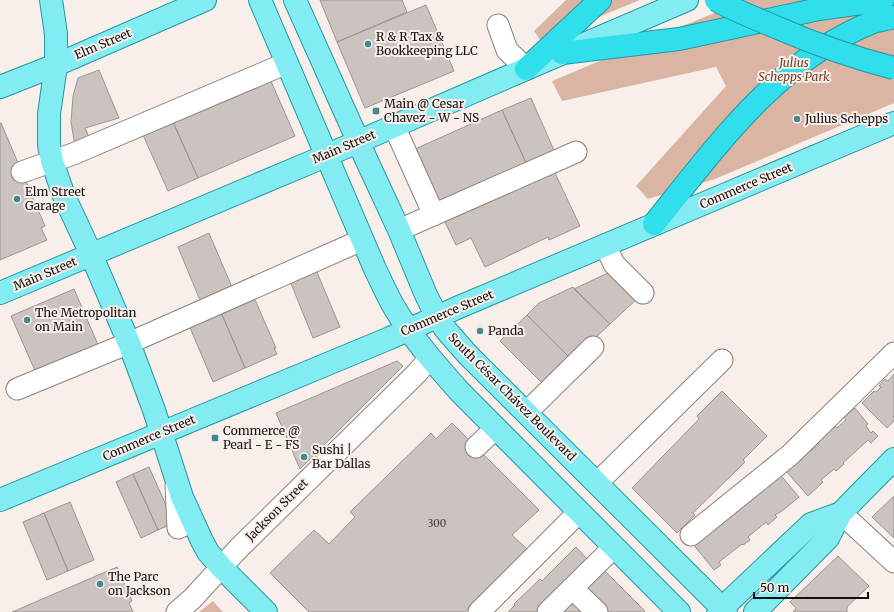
<svg xmlns="http://www.w3.org/2000/svg" width="894" height="612" viewBox="0 0 894 612" font-family="Merriweather,serif">
<style>
.green{fill:#dbb5a3}
.building{fill:#cbc3bf;stroke:#9d9591}
.lines{fill:none;stroke-linecap:round;stroke-linejoin:round}
.minor-casing{stroke:#8a837f;stroke-width:23}
.major-casing{stroke:#26979e;stroke-width:24}
.highway-casing{stroke:#26979e;stroke-width:24}
.minor{stroke:#fff;stroke-width:21}
.major{stroke:#83ecf3;stroke-width:22}
.highway{stroke:#30dfeb;stroke-width:22}
.highway-bridge-casing{stroke:#26979e;stroke-width:24;stroke-linecap:butt}
.highway-bridge{stroke:#30dfeb;stroke-width:22}
.poi-dot{fill:#41898e;stroke:#f8efeb;stroke-width:1.5}
.labels{text-anchor:middle;stroke-width:4;stroke-linejoin:round;paint-order:stroke}
.number-label{font-size:10px;fill:#413d3b}
.poi-label{font-size:12px;fill:#13100f;stroke:#f8efeb;text-anchor:start}
.street-label{font-size:12px;fill:#13100f;stroke:#f8efeb}
.park-label{font-size:12px;font-style:italic;fill:#754025;stroke:#f8efeb}
</style>
<rect width="100%" height="100%" fill="#f8efeb"/>
<path class="green" d="M566,0H640L541,41L534,31Z
M745,0H894V103L715,179L648,199L636,186L726,86L716,67L562,101L552,81Z
M213,601L223,612H199Z"/>
<path class="building" d="M320,0H402L407,12L337,42Z
M426,5L454,71L365,108L337,42Z
M99,70L119,118L85,128L90,139L75,146L71,122L73,96L78,78Z
M270,79L295,136L198,178L173,122Z
M531,98L556,155L527,165L502,110Z
M502,110L527,165L438,205L413,150Z
M173,122L198,178L168,191L143,135Z
M0,123H1L45,226L41,228L47,240L0,260Z
M554,171L580,226L549,240L548,237L485,267L471,238L456,245L444,220Z
M209,233L234,292L202,305L178,247Z
M316,270L340,327L313,338L290,281Z
M612,271L639,297L610,324L574,289Z
M573,287L610,324L572,360L527,315L539,303Z
M74,289L99,347L36,373L11,316Z
M253,295L276,348H274L277,354L245,368L220,310Z
M220,310L245,368L213,382L188,323Z
M527,315L572,360L545,386L500,341Z
M397,361L403,366L300,469L276,413Z
M894,374V416L893,417L894,418V421L887,428L862,403L874,391L876,392L881,387L879,386L885,379L888,381Z
M722,391L767,436L743,460L745,462L693,513L695,515L677,533L632,488L699,419L697,416Z
M855,408L868,424L866,426L871,433L873,431L878,436L871,443L868,440L843,463L844,464L836,471L834,469L821,480L823,482L808,496L785,470L809,448L811,451L819,444L817,442L835,426L837,428L846,420L844,417Z
M452,423L539,510L512,535L528,550L465,612H309L270,573L314,530L329,544L355,517L350,512L431,433L436,439Z
M149,467L174,523L158,530L133,474Z
M778,472L799,497L782,511L775,515L777,517L768,525L766,522L748,537L750,540L743,545L742,544L719,562L721,565L714,570L692,543Z
M133,474L158,530L141,538L116,482Z
M894,496V538L872,517Z
M70,502L94,560L68,571L44,513Z
M44,513L68,571L47,580L23,522Z
M576,547L590,562L538,612H508L515,605L514,604L540,579L542,581Z
M838,556L869,586L847,607V612H793L796,608L790,602Z
M117,567L132,601L129,603L133,612H12Z
M603,569L645,611L644,612H603L581,590Z
M570,599L582,612H557Z"/>
<g class="lines">
<g class="minor-casing">
<path id="minor" d="M498,25L507,50L526,69
M394,126L434,215
M22,172L73,154L287,63
M399,230L576,152
M605,245L614,264L643,293
M17,389L129,343L362,240
M526,413L593,347
M476,447L496,428
M597,483L722,360
M176,485L178,528L193,521
M841,513L894,562
M691,535L790,455L894,353
M572,588L597,612
M177,612L192,599L238,549L416,374L430,358
M479,612L579,512
M548,612L614,547"/>
</g>
<g class="major-casing">
<path id="major" d="M51,0L56,34V65L49,114V145L52,161L64,196L91,254L129,343L154,410L182,497L202,541L208,552L221,567L266,612
M260,0L375,269C381,281 387,295 394,307C412,338 436,365 460,392L679,612
M295,0L367,161L399,230L426,295L437,317L446,330L468,355L726,612
M0,87L56,65L205,0
M0,293L309,163L526,69L687,0
M0,500L390,338L459,307L894,123
M718,612L811,524L841,513
M755,612L828,538L841,513L894,459"/>
</g>
<g class="highway-casing">
<path id="highway" d="M562,53L679,39L819,9L883,0
M526,69L600,0
M654,224C716,147 777,60 873,22C880,20 887,19 894,17"/>
</g>
<use href="#minor" class="minor"/>
<use href="#major" class="major"/>
<use href="#highway" class="highway"/>
<g class="highway-bridge-casing">
<path id="highway-bridge" d="M716,0C736,11 757,19 778,28C815,44 854,58 894,68"/>
</g>
<use href="#highway-bridge" class="highway-bridge"/>
</g>
<g class="poi-dot">
<circle cx="368" cy="44" r="4"/>
<rect x="372" y="107" width="8" height="8" rx="2"/>
<circle cx="797" cy="119" r="4"/>
<circle cx="17" cy="199" r="4"/>
<circle cx="27" cy="320" r="4"/>
<circle cx="480" cy="331" r="4"/>
<rect x="211" y="434" width="8" height="8" rx="2"/>
<circle cx="304" cy="457" r="4"/>
<circle cx="100" cy="584" r="4"/>
</g>
<g class="labels">
<g class="number-label">
<text x="437" y="527">300</text>
</g>
<g class="poi-label">
<text x="376" y="41">R &amp; R Tax &amp;<tspan x="376" dy="14">Bookkeeping LLC</tspan></text>
<text x="384" y="108">Main @ Cesar<tspan x="384" dy="14">Chavez - W - NS</tspan></text>
<text x="805" y="123">Julius Schepps</text>
<text x="25" y="196">Elm Street<tspan x="25" dy="14">Garage</tspan></text>
<text x="35" y="317">The Metropolitan<tspan x="35" dy="14">on Main</tspan></text>
<text x="488" y="335">Panda</text>
<text x="223" y="435">Commerce @<tspan x="223" dy="14">Pearl - E - FS</tspan></text>
<text x="312" y="454">Sushi |<tspan x="312" dy="14">Bar Dallas</tspan></text>
<text x="108" y="581">The Parc<tspan x="108" dy="14">on Jackson</tspan></text>
</g>
<g class="street-label">
<text transform="translate(103 44) rotate(-23)" y="4">Elm Street</text>
<text transform="translate(344 147) rotate(-23)" y="4">Main Street</text>
<text transform="translate(746 186) rotate(-23)" y="4">Commerce Street</text>
<text transform="translate(45 274) rotate(-23)" y="4">Main Street</text>
<text transform="translate(447 313) rotate(-23)" y="4">Commerce Street</text>
<text transform="translate(512 397) rotate(45)" y="4">South César Chávez Boulevard</text>
<text transform="translate(149 438) rotate(-23)" y="4">Commerce Street</text>
<text transform="translate(277 510) rotate(-45)" y="4">Jackson Street</text>
</g>
<g class="park-label">
<text x="794" y="67">Julius<tspan x="794" dy="14">Schepps Park</tspan></text>
</g>
</g>
<path d="M754 592v6h114v-6" fill="none" stroke="#13100f" stroke-width="2"/>
<text x="760" y="592" font-size="12" fill="#13100f" stroke="#f8efeb" stroke-width="3" paint-order="stroke">50 m</text>
</svg>
